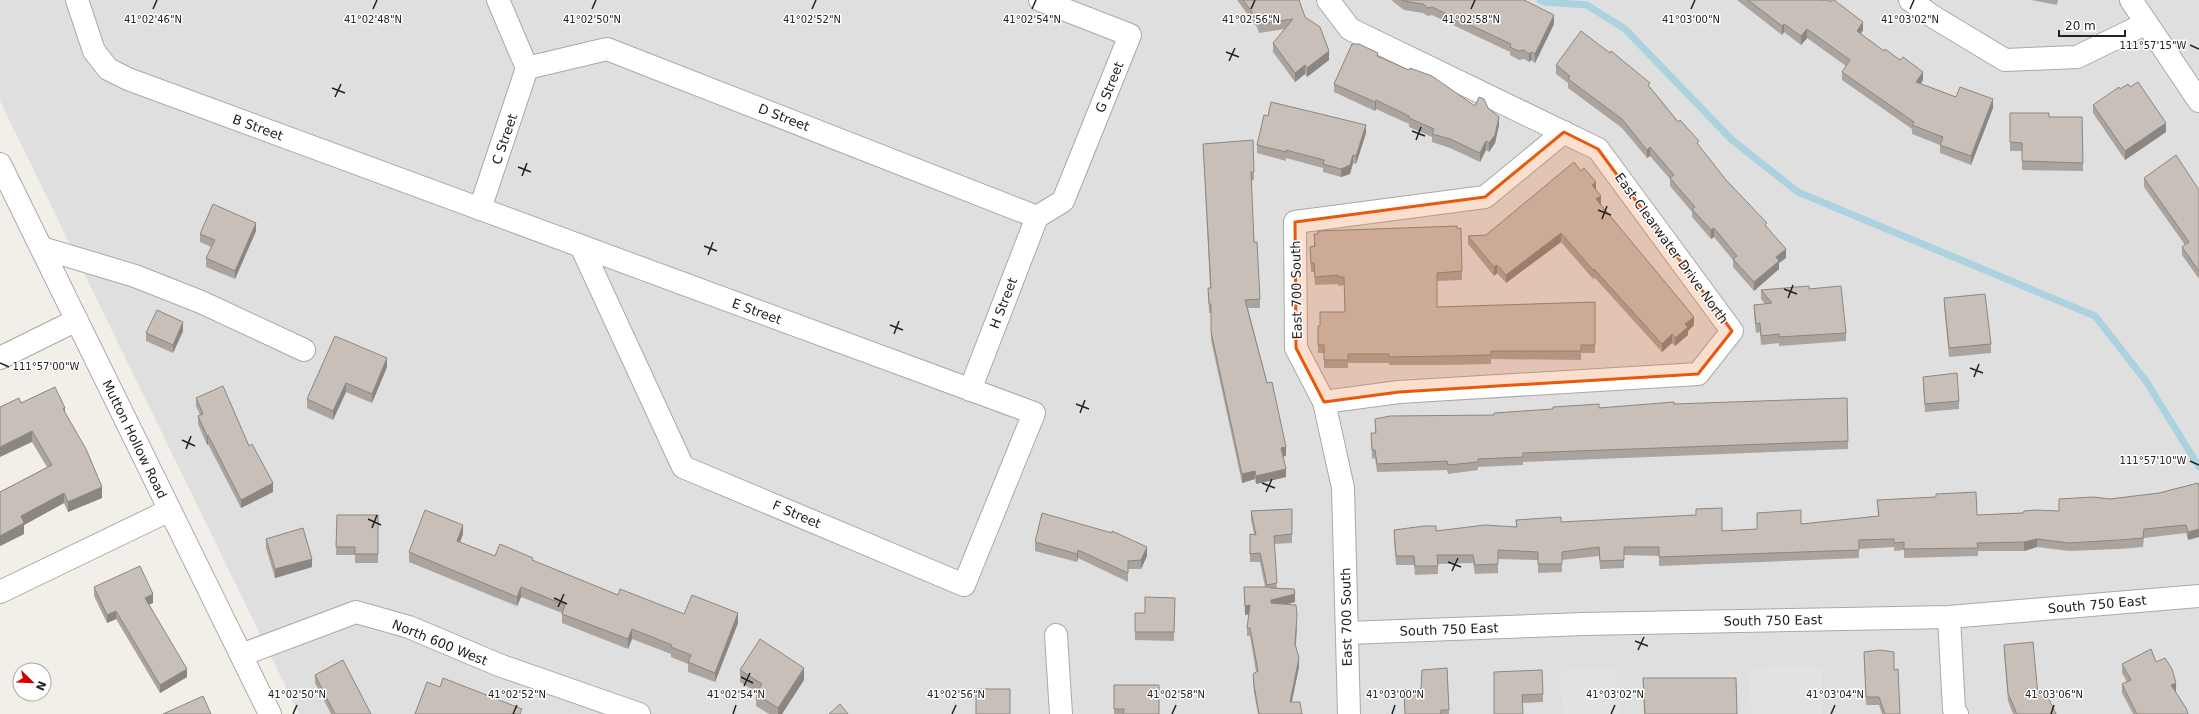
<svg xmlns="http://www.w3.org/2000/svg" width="2199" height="714" viewBox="0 0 2199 714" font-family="'DejaVu Sans',sans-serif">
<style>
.residential{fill:#e0dfdf}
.parking{fill:#e2e2e2}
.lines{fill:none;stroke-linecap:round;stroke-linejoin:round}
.stream{stroke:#aad3df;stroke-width:7}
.minor-casing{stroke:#a9a9a9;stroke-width:24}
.minor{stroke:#fff;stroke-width:22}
.wall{fill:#aba49e}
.shaded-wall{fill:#8b8681}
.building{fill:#c7bfb8;stroke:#8b8681}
.marked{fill:#e8590c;fill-opacity:0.2;stroke:#e8590c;stroke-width:3;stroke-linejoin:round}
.ticks{fill:none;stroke:#222;stroke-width:1.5}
.labels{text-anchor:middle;stroke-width:3;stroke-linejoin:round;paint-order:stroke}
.street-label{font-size:13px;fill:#222;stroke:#fff}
.ticks-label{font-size:10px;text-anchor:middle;fill:#222;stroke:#fff;stroke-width:3;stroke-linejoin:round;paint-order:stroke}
</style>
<rect width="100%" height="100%" fill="#f2efe9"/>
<path class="residential" d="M0,0H2199V714H299L0,101Z"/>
<path class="parking" d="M1822,666V714H1751L1749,668Z
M1615,667L1619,714H1563L1559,671Z"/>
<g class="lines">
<path class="stream" d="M1540,0L1545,2L1587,5L1625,29L1732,140L1798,192L2095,316L2146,381L2199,467"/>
<g class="minor-casing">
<path id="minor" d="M77,0L94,51L108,69L128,79L1034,413L964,585L683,467L581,246
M498,0L527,68
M1910,0L1932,16L2005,60L2077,57L2145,24
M2131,0L2199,101
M527,68L607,49L1037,217
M0,164L270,714
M480,209L527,68
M1037,217L1063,201L1130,35L1040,0
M42,248L135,276L201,302L304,350
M0,358L77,320
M970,390L1037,217
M1324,402L1399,392L1698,374L1732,331L1598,149L1350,29L1328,0
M0,592L170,510
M1949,617L1954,710L1957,714
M1347,633L1584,624L1949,617L2199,596
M1056,635L1061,714
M241,655L356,612L409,627L499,665L639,714
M1349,714L1343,488L1324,402L1296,348L1295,222L1485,197L1564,132"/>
</g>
<use href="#minor" class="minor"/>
</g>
<path class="wall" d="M1237,0H1299L1305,17L1329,60L1307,77L1305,74L1295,82L1273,52V43L1285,29L1259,33L1257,27Z
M1391,0H1526V1L1554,24L1535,63L1531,60L1529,62L1524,59L1519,60L1510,55V52L1432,15L1428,16L1423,13L1404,10Z
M1737,0H1823L1863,30L1861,34L1923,80L1921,84L1956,97L1993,108L1971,165L1940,153V145L1912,134V129L1842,80V72L1846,66L1807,38L1801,45L1784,32L1782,35Z
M2031,0H2058L2057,5Z
M1378,56L1475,106L1488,108L1499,125L1495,143L1489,152L1486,150L1480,162L1450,148L1432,142V137L1409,127V124L1376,109L1375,111L1334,92V84Z
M1556,65L1650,87L1726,180L1767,227L1786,258L1779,263V269L1754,291L1733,267V260L1714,237L1711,239L1692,217V212L1670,186V179L1650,156L1647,158L1622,128L1568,88V83L1556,74Z
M2130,87L2166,132L2125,160L2093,113V105L2120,89Z
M2010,113L2049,117H2082L2083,171L2022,170V151H2010Z
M1268,116L1366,133L1356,164L1353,163L1350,174L1341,177L1323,172V168L1286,158V161L1257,153V145Z
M1203,144L1254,172V180L1251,181L1254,242L1260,299V308H1248L1286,456H1283L1286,477L1256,484L1255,479L1242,483L1211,340V313H1209L1208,288H1210Z
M2144,178L2199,190V279L2182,255V247L2185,245L2144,187Z
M1596,190L1601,204L1694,325L1688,331V335L1675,346L1672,343L1662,352L1594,277V280L1561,242L1506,283L1497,273L1494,276L1468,244V236L1486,235Z
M256,231L235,279L206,267V258L211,247L200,242V234Z
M1314,234L1462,271V280L1437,281V307L1595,302V353H1581V360L1491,359V364L1445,365H1389V363H1348V368H1324V353H1318V326H1320L1345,312L1344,285L1338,286V284L1315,285L1314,272H1311L1310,255V247L1314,246Z
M1809,289L1846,333V341L1779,346V343L1761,345L1760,332L1756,333L1754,314V305L1765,304L1761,299V290Z
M1944,298L1991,344V353L1949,357L1944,306Z
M183,331L173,353L146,341V333Z
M387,367L372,403L346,392L333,420L307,408V399Z
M1923,377L1959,401V409L1925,412L1923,385Z
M196,398L249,446L273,492L241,508L208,444L207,445L198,424V416L200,415L196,406Z
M21,403L65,414L102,498L68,512L64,503L24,525V534L0,546V492L47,467L32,442Z
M1674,404L1848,441V449L1523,462V465L1478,467V470L1448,474L1447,470L1377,472L1375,458L1372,459L1371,433H1375V419L1494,415Z
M2198,483L2188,540L2186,533L2144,538L2143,547L2119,549L2069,551L2037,547L2024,551H1978V556L1904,558V550L1894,551V547L1859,549V558L1659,566V556L1624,555V568L1600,569L1599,556L1562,560V572L1538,573V560L1498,559V573L1475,574L1473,563L1438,564V574L1415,575L1414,565H1396L1394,539V530L1436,531L1516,527V520L1561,522L1722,531L1757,529L1878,516L1877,500L1977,515L2059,511V499H2110L2159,493Z
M1292,509V543L1274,544L1277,589L1295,602L1288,604L1297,623L1296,646L1299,667L1291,702L1302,714H1258L1254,693L1253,682V674L1256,672L1250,636H1247V628L1249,614L1245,615L1244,587H1265L1260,562H1250V534H1254L1251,520V511Z
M337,515H378V563H355V555H336Z
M463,534L460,542L495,556L533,561L618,595L684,614L738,623L715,682L688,672V664L671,657V654L632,639L628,649L562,623V613L521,597L517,606L409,562V552Z
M266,539L312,567L275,578L266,548Z
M1035,542L1147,556L1141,569H1128V582L1078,558L1077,562L1035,551Z
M94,587L153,603L149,604L187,677L160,693L116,619L107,623L94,596Z
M1175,598L1174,641L1135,640V613H1145Z
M2004,645L2038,695L2056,714H2013L2008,701L2004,653Z
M1864,652L1894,670L1900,714H1882L1879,705H1866Z
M2156,662L2176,691L2175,692L2188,714H2133L2122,693V684L2127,682L2122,673V664Z
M1447,668L1449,714H1405L1404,690L1421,689Z
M740,670L804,680L782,714H769L756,706V694L757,693L740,682Z
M1494,672L1543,694V702L1522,703Z
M315,675L371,714H331L315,683Z
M1643,678L1737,714H1644Z
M1114,685L1159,714H1114Z"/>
<path class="shaded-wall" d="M1554,15V24L1535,63V54Z
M1863,22V30L1857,39V31Z
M1784,24V32L1782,35V26Z
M1807,29V38L1801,45V36Z
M1329,51V60L1307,77V68Z
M1531,52V60L1529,62V54Z
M1305,65V74L1295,82V73Z
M1923,72V80L1916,90V82Z
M1993,99V108L1971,165V156Z
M1376,100V109L1375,111V102Z
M1499,117V125L1495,143L1489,152V143Z
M2166,123V132L2125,160V151Z
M1366,125V133L1356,164V156Z
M1486,141V150L1480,162V153Z
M1650,147V156L1647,158V150Z
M1353,155V163L1350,174L1341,177V169Z
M1596,182V191L1592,185Z
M1601,196V204L1596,199Z
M256,223V231L235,279V271Z
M1714,228V237L1711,239V230Z
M1561,233V242L1506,283V275Z
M1786,249V258L1779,263V269L1754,291V282L1776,257Z
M1497,265V273L1494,276V267Z
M1694,317V325L1688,331V335L1675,346V338L1685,324Z
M183,322V331L173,353V345Z
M1672,334V343L1662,352V344Z
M387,358V367L372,403V394Z
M346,383V392L333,420V411Z
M65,408V418L63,409Z
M32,431V442L0,457V447Z
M208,435V444L207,445V436Z
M1286,447V456L1281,457V448Z
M1286,469V477L1256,484V476Z
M1255,471V479L1242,483V474Z
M273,483V492L241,508V500Z
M102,487V498L68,512V502Z
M64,493V503L24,525V534L0,546V536L21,516Z
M463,525V534L457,550V541Z
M2199,529V537L2188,540V532Z
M2037,539V547L2024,551V542Z
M1147,547V556L1141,569V560Z
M1078,550V558L1077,562V554Z
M312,559V567L275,578V569Z
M521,587V597L517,606V597Z
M153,594V603L145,606V598Z
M1295,594V602L1271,608V600Z
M1250,605V614L1245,615V606Z
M116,611V619L107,623V615Z
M738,613V623L715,682V673Z
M1297,615V623L1295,653V644Z
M632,629V639L628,649V639Z
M1299,658V667L1290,711V702Z
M804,668V680L782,714H778V708Z
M187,669V677L160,693V685Z
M2176,683V691L2171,694V685Z"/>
<path class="building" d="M1243,0H1299L1305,17L1320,27L1329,51L1307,68L1305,65L1295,73L1273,43L1293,19L1259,24L1257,19Z
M1402,0H1524L1554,15L1535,54L1531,52L1529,54L1524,50L1519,51L1510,47L1511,44L1432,7L1428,8L1423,4L1404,1Z
M1748,0H1823L1824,1V0H1828L1830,2L1831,0H1834L1863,22L1857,31L1884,51L1885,49L1900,60L1903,57L1923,72L1916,82L1956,97L1960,87L1993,99L1971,156L1940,145L1943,137L1912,125L1914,122L1842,72L1850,60L1807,29L1801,36L1784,24L1782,26Z
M1581,31L1610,53L1611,51L1650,83L1648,85L1678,122L1680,120L1699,141L1697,143L1726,180L1767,223L1765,225L1786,249L1776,257L1779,261L1754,282L1733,259L1737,256L1714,228L1711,230L1692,209L1695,207L1670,178L1674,175L1650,147L1647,150L1622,119L1568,79L1570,76L1556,65Z
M1352,44H1359L1378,53L1377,56L1409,70L1410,68L1432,76L1475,106L1479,97L1484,99L1488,108L1499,117L1495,135L1489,143L1486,141L1480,153L1450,139L1432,134L1434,129L1409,118V116L1376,100L1375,102L1334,84Z
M2138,82L2166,123L2125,151L2093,105L2119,87L2120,89L2128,84L2130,87Z
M1271,102L1366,125L1356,156L1353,155L1350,165L1341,169L1323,164L1324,160L1286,150V152L1257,145L1264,115L1268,116Z
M2010,113H2049V117H2082L2083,163L2022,161V143L2010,142Z
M1253,140L1254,172H1251L1254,242H1257L1260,299L1245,300L1267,383L1272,382L1286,447L1281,448L1286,469L1256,476L1255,471L1242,474L1211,332V304H1209L1208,288H1211L1203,144Z
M2176,155L2199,190V271L2182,247L2189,242L2144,178Z
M1574,162L1581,171L1584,168L1596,182L1592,185L1601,196L1596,199L1694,317L1685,324L1688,327L1675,338L1672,334L1662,344L1594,269V271L1561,233L1506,275L1497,265L1494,267L1468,236L1486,235Z
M213,204L256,223L235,271L206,258L215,240L200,234Z
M1457,226V229L1461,228L1462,271L1437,273V307L1595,302V345H1581V351H1491V355L1445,356L1389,357V354H1348V360H1324V345H1318V326H1320V312H1345L1344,277H1338V275L1315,277L1314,263H1311L1310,247L1315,246L1314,234H1318V231Z
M1809,286V289L1841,286L1846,333L1779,337V334L1761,336L1760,323L1756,324L1754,305L1772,303L1761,290Z
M1985,294L1991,344L1949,348L1944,298Z
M157,310L183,322L173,345L146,333Z
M335,336L387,358L372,394L346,383L333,411L307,399Z
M1957,373L1959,401L1925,404L1923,377Z
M223,386L249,446L252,444L273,483L241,500L208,435L207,436L198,416L203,414L196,398Z
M55,387L65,408L63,409L86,449L102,487L68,502L64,493L21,516L24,523L0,536V492L52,465L32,431L0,447V407L19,398L21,403Z
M1847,398L1848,441L1523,453V457L1478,459V462L1448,465L1447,461L1377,464L1375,450H1372L1371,433H1376L1375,419L1390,416L1494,415V413L1553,409V407L1599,404V408L1674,402V404Z
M2198,483L2199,487V529L2188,532L2186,525L2144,529L2143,538L2119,540L2069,543L2037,539L2024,542L1977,543L1978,548L1904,549V542L1894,543V539L1859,540V550L1659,557V547H1624V560L1600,561L1599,547L1562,552V564H1538V552L1498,550V564L1475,565L1473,555H1437L1438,566H1415L1414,556H1396L1394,530L1424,526H1436V531L1485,525L1517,527L1516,520L1561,517V522L1696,515V509L1722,508V531L1757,529V513L1801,510V524L1879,516L1877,500L1936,497V494L1976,492L1977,515L2023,513L2024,511L2036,510L2059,511V499L2093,497L2110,499L2159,493Z
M1292,509V534L1274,536L1277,583L1267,585L1260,553L1250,554V534L1256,535L1251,511Z
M425,510L463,525L457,541L495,556L500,544L533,558L532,560L618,595L620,589L684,614L692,595L738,613L715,673L688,662L691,655L671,647L672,645L632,629L628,639L562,614L565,605L521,587L517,597L409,552Z
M1042,513L1112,533V531L1147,547L1141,560L1128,561V573L1078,550L1077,554L1035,542Z
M337,515H378V554H355V547H336Z
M303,528L312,559L275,569L266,539Z
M140,566L153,594L145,598L187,669L160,685L116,611L107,615L94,587Z
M1244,587H1271V588L1294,589L1295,594L1271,600V603L1296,605L1297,615L1295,644L1299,658L1290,702H1300L1302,714H1259L1254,685L1253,674L1258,671L1250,628H1247L1250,605L1245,606Z
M1145,597L1175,598L1174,632H1135V613H1145Z
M760,639L804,668L778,708L756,694L762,684L740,670Z
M2033,642L2038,695L2045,691L2056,714H2017L2008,693L2004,645Z
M2151,649L2156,662L2165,658L2172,669L2176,683L2171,685L2186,708L2188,714H2137L2122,684L2131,680L2122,664Z
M1880,650L1894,652V670L1898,669L1900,714H1885L1879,697H1866L1864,652Z
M343,660L371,714H335L315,675Z
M1447,668L1449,710H1441V714H1405L1404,690L1421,689L1422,670Z
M1542,670L1543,694L1522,695L1523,714H1494V672Z
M443,678L522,709L520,714H415L427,682L440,687Z
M1643,678H1736L1737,714H1645Z
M1114,685H1159V714H1123L1124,709H1114Z
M976,689H1010V714H976Z
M203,696L211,714H163Z
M840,704L848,714H829Z"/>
<path class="marked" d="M1564,132L1598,149L1732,331L1698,374L1399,392L1324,402L1296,348L1295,222L1485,197Z"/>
<path class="ticks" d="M153,9L157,0M373,9L377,0M592,9L596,0M812,9L816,0M1032,9L1036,0M1251,9L1255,0M1471,9L1475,0M1691,9L1695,0M1910,9L1914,0M2190,45L2199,49M1226,52L1239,57M1229,61L1235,48M332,88L345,93M335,97L341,84M1412,131L1425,136M1416,140L1421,127M518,167L531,172M522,176L527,163M1598,210L1611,215M1602,219L1607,206M704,246L717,251M708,255L713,242M1784,289L1797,294M1788,298L1793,285M890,325L903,330M894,334L899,321M0,363L9,367M1970,368L1983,373M1974,377L1979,364M1076,404L1089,409M1080,413L1085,400M182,440L195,446M186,449L191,436M2190,461L2199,465M1262,483L1275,488M1266,492L1272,479M368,519L381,525M372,528L377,515M1448,562L1461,567M1452,571L1458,558M554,598L567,604M558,607L564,594M1635,641L1648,646M1638,650L1644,637M741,677L753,683M744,686L750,673M293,714L297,705M513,714L517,705M733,714L736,705M952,714L956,705M1172,714L1176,705M1392,714L1395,705M1611,714L1615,705M1831,714L1835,705M2051,714L2054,705"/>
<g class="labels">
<g class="street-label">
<text transform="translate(1109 87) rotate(-68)" y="5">G Street</text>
<text transform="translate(784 117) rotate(21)" y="5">D Street</text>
<text transform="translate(258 127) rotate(20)" y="5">B Street</text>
<text transform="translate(504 139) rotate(-71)" y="5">C Street</text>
<text transform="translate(1672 248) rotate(54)" y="5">East Clearwater Drive North</text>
<text transform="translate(1296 290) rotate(-91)" y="5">East 700 South</text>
<text transform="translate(1003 303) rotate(-69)" y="5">H Street</text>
<text transform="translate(757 311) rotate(20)" y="5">E Street</text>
<text transform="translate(135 439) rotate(64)" y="5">Mutton Hollow Road</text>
<text transform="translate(797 514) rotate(23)" y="5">F Street</text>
<text transform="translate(2097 604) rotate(-5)" y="5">South 750 East</text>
<text transform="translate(1346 617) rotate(-91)" y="5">East 700 South</text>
<text transform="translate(1773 620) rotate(-1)" y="5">South 750 East</text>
<text transform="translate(1449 629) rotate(-2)" y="5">South 750 East</text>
<text transform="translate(440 642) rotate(22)" y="5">North 600 West</text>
</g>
</g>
<g class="ticks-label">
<text x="153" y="23">41°02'46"N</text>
<text x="373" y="23">41°02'48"N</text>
<text x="592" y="23">41°02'50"N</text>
<text x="812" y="23">41°02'52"N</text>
<text x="1032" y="23">41°02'54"N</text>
<text x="1251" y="23">41°02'56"N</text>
<text x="1471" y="23">41°02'58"N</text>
<text x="1691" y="23">41°03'00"N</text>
<text x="1910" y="23">41°03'02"N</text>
<text x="2153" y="49">111°57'15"W</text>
<text x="46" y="370">111°57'00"W</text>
<text x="2153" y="464">111°57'10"W</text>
<text x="297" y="698">41°02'50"N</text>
<text x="517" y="698">41°02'52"N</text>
<text x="736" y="698">41°02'54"N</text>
<text x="956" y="698">41°02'56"N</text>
<text x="1176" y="698">41°02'58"N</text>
<text x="1395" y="698">41°03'00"N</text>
<text x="1615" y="698">41°03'02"N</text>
<text x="1835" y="698">41°03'04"N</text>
<text x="2054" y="698">41°03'06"N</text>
</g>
<g transform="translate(32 682) rotate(113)"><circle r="19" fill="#ffffff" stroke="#a7a7a7"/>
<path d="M0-3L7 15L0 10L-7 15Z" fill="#d40000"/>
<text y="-6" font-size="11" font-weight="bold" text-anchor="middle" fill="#222222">N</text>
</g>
<path d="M2059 30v6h66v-6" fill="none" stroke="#222222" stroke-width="2"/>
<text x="2065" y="30" font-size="12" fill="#222222" stroke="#ffffff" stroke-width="3" paint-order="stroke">20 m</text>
</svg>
